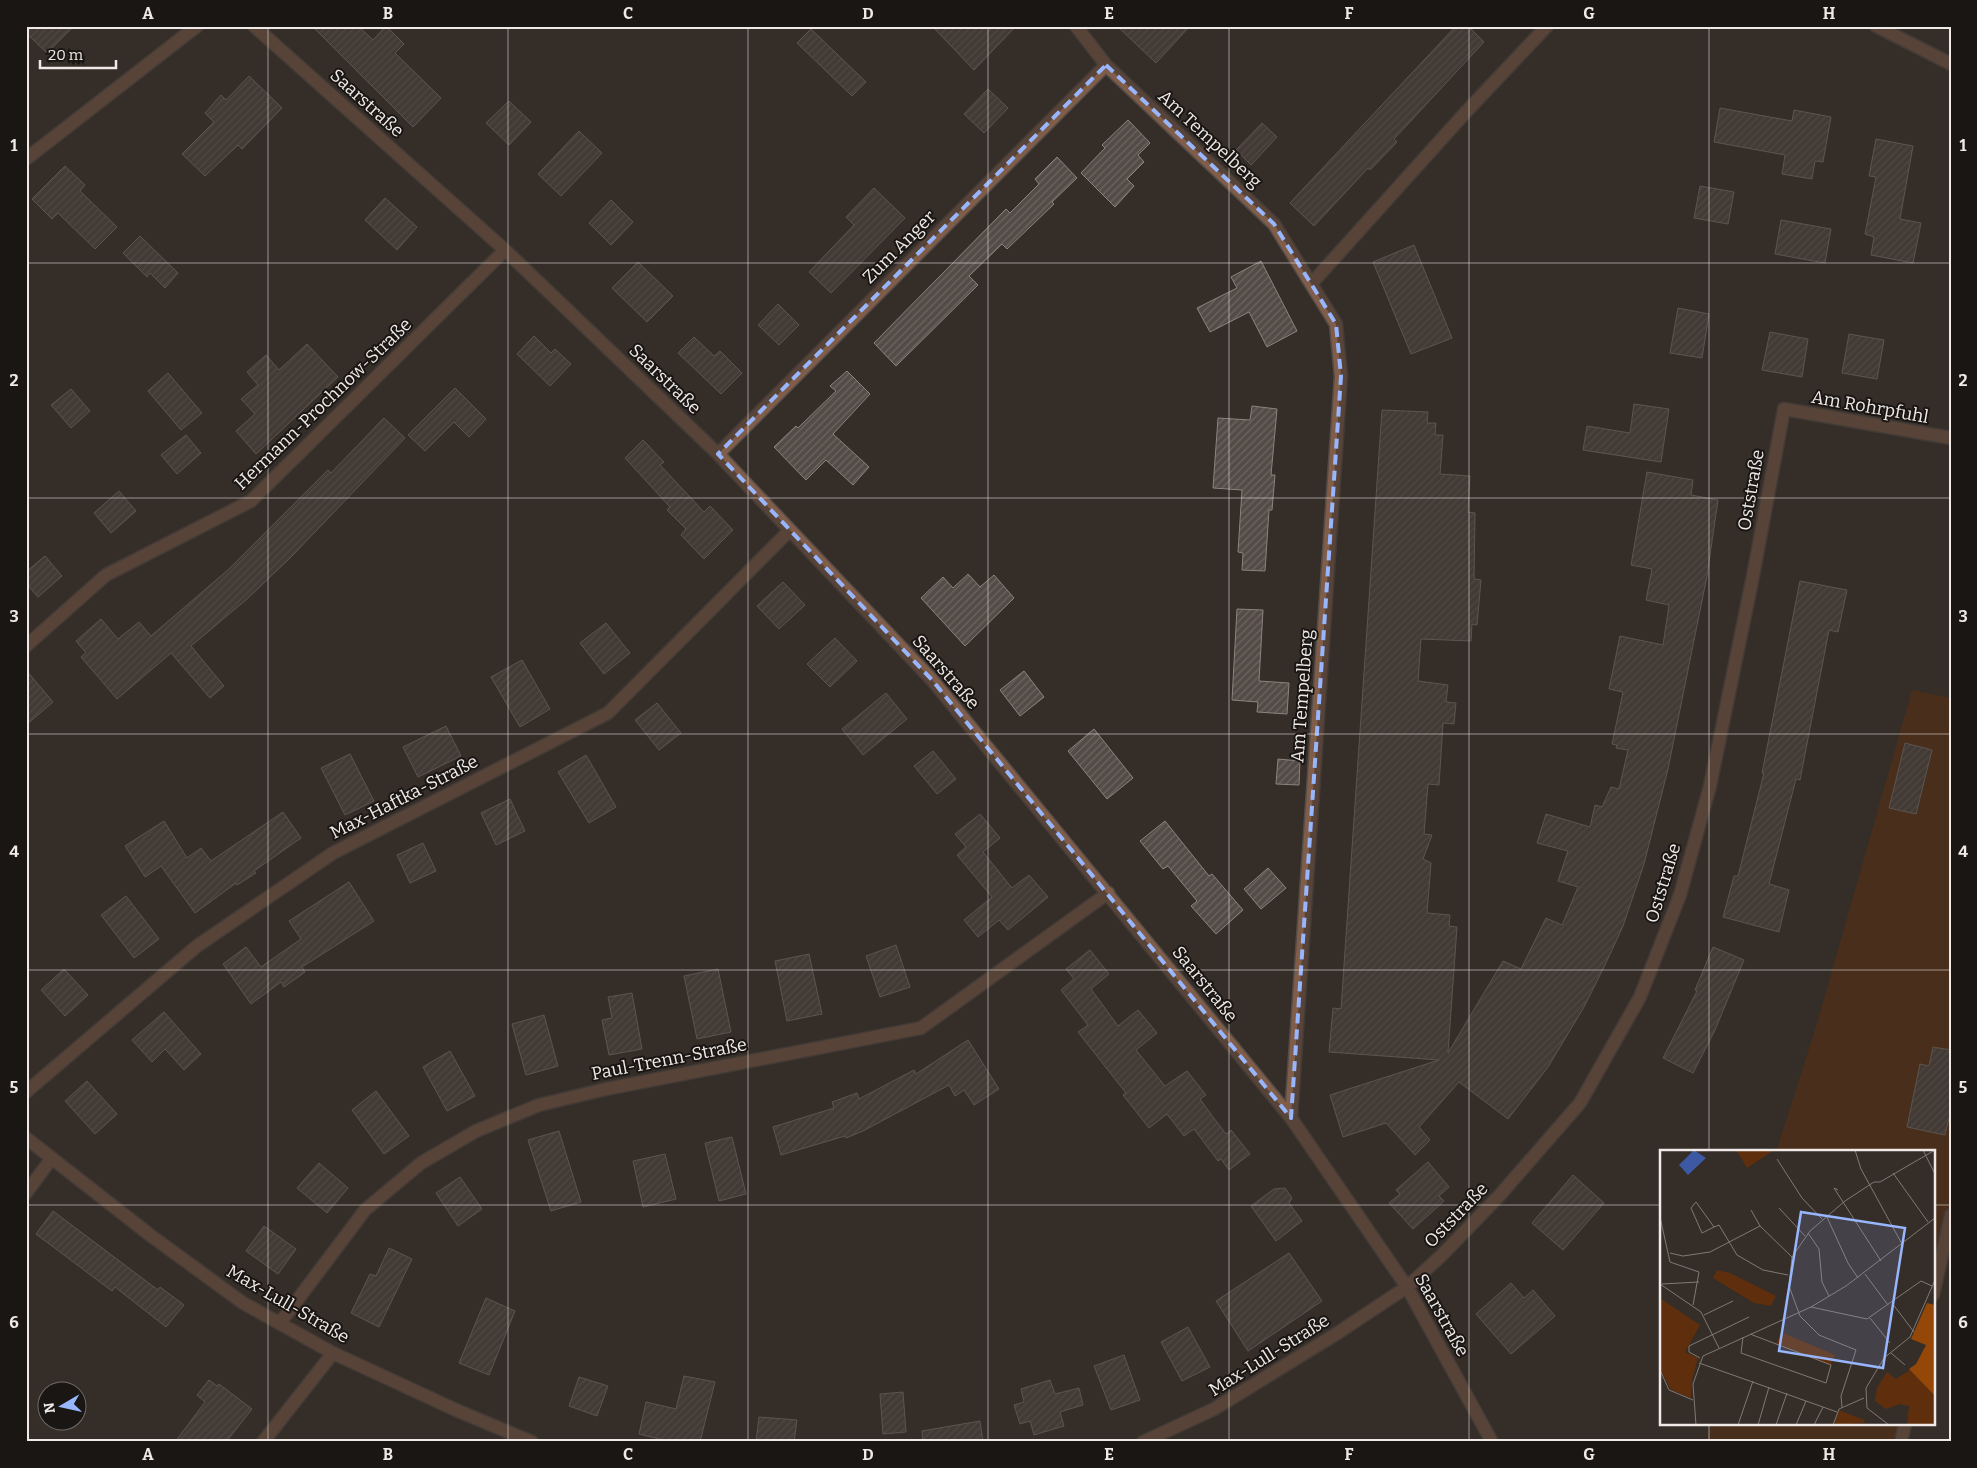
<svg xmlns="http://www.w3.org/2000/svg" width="1977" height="1468" viewBox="0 0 1977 1468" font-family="Bitter,serif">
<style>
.green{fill:#5f2f0d}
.building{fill:url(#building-hatch);stroke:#8d837e}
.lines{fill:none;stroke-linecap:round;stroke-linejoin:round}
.minor-casing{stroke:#534b47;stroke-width:15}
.minor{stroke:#805d49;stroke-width:12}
.marked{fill:none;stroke:#98b6fd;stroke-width:4;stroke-dasharray:10 6;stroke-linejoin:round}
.grid{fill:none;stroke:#efeae7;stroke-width:1;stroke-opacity:0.55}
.labels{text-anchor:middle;stroke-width:4;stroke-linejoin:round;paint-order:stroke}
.street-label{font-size:18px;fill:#efeae7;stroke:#1a1614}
.inset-road{fill:none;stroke:#7f7974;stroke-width:1}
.view{fill:#98b6fd;fill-opacity:0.15;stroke:#98b6fd;stroke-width:2.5}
.inset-edge{fill:none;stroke:#efeae7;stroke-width:2.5}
.neatline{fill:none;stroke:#efeae7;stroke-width:2}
.grid-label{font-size:16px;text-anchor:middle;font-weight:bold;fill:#efeae7}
</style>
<defs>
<pattern id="building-hatch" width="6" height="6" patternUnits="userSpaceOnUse" patternTransform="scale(1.25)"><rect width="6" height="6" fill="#544b46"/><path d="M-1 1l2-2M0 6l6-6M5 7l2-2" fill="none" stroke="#6d6561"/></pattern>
</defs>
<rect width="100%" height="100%" fill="#352d28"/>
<path class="green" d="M1912,690L1951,698V1205L1933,1288V1152H1776L1818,1020Z
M1710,1424H1905L1901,1442H1707Z"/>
<path class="building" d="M26,26H74L47,53L26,33Z
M312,26H358L373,40L386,26L404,44L395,53L441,98L413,127Z
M932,26H1016L974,70Z
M1117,26H1190L1156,63Z
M1456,26H1468L1484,42L1394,139L1397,142L1370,170L1368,168L1314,226L1290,203Z
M811,29L866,82L852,96L797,43Z
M249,76L282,108L242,149L238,145L205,176L182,154L214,122L205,113L221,95L226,100Z
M988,89L1008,108L984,133L964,114Z
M509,101L531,122L509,145L486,123Z
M1720,108L1792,121L1794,110L1831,117L1823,162L1815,161L1812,179L1782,174L1785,155L1714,142Z
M1128,120L1150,143L1138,155L1144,162L1127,179L1134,186L1115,207L1081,173L1105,148L1102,145Z
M1262,123L1277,137L1251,165L1236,150Z
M579,131L602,153L561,196L538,174Z
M1876,139L1913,146L1900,219L1921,223L1913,263L1871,255L1874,237L1865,234L1876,177L1869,176Z
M1057,157L1077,178L1052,202L1054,204L1007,249L1002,244L969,276L978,285L896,366L874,343L1006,209L1010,213L1039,184L1035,179Z
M65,166L85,185L80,191L117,227L95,249L58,213L52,219L32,199Z
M1700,186L1734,192L1728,224L1694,218Z
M874,188L905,218L831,293L809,272L854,225L846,217Z
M385,198L417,227L397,250L365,220Z
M611,200L633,222L611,245L589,223Z
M1781,220L1831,229L1825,263L1775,254Z
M140,236L178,273L165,288L150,273L147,277L123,253Z
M1414,245L1452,338L1411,354L1373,262Z
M1261,261L1297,331L1267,347L1249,312L1210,332L1197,308L1237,288L1231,277Z
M638,262L673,296L647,322L612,288Z
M778,304L799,325L779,345L758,325Z
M1678,308L1709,314L1702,358L1670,353Z
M1770,332L1808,339L1802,377L1762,370Z
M1849,334L1884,340L1877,379L1842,373Z
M534,336L551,353L555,349L571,364L550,386L517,354Z
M694,337L714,356L720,351L742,373L721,394L678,353Z
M307,344L338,377L256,454L236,431L255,414L241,399L258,385L247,372L266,355L279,370Z
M847,371L870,394L833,434L869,467L853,485L826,460L806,480L774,447L796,426L798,428L836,391L830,386Z
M168,373L202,413L181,430L148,391Z
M455,388L486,419L469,437L454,422L425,451L408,435Z
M71,389L90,411L71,428L51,405Z
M1634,404L1669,409L1661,462L1583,450L1587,426L1630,433Z
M1252,406L1277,409L1271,475H1275L1272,510H1269L1265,571L1242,570L1243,553L1238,552L1242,490L1213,488L1218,418L1250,420Z
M1382,410L1428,412L1427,423H1436L1435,435H1443L1440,474L1470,476L1468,512L1475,513L1474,579L1481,580L1477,625L1472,624L1471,641L1421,639L1418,681L1448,685L1446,702L1456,703L1454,724L1443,723L1439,785L1428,784L1424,834L1432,835L1423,859L1431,863L1427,913L1450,915L1449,926L1457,927L1448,1053L1503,961L1521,969L1546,918L1562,925L1578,887L1558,881L1568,851L1537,843L1546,814L1590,827L1595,805L1602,807L1611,787L1619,789L1628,750L1616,748L1617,745L1612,744L1623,692L1609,689L1620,636L1663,645L1669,605L1646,600L1652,569L1631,565L1647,472L1693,480L1691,495L1718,500L1707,576L1668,769L1644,864L1623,926L1604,967L1584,1007L1548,1067L1508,1119L1459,1082L1419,1127L1430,1140L1415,1155L1386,1123L1343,1137L1330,1095L1439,1060L1329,1052L1333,1008L1341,1009Z
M384,418L405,438L291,557L247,599L191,646L224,686L210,698L171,653L117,699L81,657L86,653L76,641L101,619L118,639L139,622L151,636L229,569L328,470L331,473Z
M186,435L201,453L177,474L161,455Z
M643,440L664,462L660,465L704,512L710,506L733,530L704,559L681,535L686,529L667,510L670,507L625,458Z
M119,491L136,511L111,533L94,513Z
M45,556L62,576L38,597L26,583V572Z
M968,574L980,587L994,575L1014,598L965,646L921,598L943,577L953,588Z
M1800,581L1847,590L1838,632L1829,630L1800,780L1796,779L1769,884L1789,890L1779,932L1723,917L1734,876H1738L1764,773H1762Z
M783,582L805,605L779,629L757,606Z
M1237,609L1263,610L1259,681L1289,683L1287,714L1257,712L1258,702L1232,700Z
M606,623L630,653L604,674L580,643Z
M835,638L857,661L830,687L807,664Z
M522,660L550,709L520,727L491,677Z
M26,670L53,702L26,725Z
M1024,671L1044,697L1020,716L1000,690Z
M886,693L907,719L863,755L842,729Z
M657,703L681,733L659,750L635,720Z
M446,726L461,756L418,777L403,747Z
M1094,729L1133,778L1107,799L1068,751Z
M1905,743L1932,750L1916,814L1889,808Z
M933,751L956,779L937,794L914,766Z
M350,754L374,801L345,815L321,768Z
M586,755L616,807L589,823L558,772Z
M1278,759L1300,761L1299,785L1276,784Z
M510,799L525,831L496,845L481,813Z
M283,812L301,838L254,871L256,873L237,885L236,883L195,913L161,866L145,877L125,846L164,821L187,858L201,848L211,861Z
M980,814L1000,838L983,852L1012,888L1029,875L1048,897L1008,930L999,920L978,937L964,920L992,897L957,855L966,847L955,834Z
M1165,821L1209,876L1212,874L1243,910L1216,934L1191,906L1197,901L1168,866L1163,869L1140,841Z
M423,843L436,871L410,883L397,855Z
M1268,868L1286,888L1261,909L1244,889Z
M349,882L374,921L302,967L305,972L284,987L281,982L251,1004L223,964L246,947L261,967L301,939L289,921Z
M126,896L159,939L134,958L101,915Z
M896,945L910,987L880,997L866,956Z
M1713,947L1744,960L1715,1030L1693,1073L1663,1058L1697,991L1695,990Z
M1090,950L1109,974L1091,989L1118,1026L1138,1010L1157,1033L1136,1050L1165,1086L1187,1071L1206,1095L1200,1099L1213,1117L1226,1134L1231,1130L1250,1154L1229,1170L1221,1159L1218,1161L1194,1129L1184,1136L1167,1114L1149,1128L1123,1095L1126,1093L1078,1032L1088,1025L1061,990L1074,979L1066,969Z
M809,954L822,1014L787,1021L775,961Z
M64,969L88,995L65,1016L41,990Z
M718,969L731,1032L697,1039L684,976Z
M632,993L642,1049L609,1055L602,1020L612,1018L608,997Z
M164,1012L201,1054L184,1070L165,1049L152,1062L132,1040Z
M544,1015L558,1066L526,1075L512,1024Z
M968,1040L999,1089L974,1105L964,1090L955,1096L949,1085L863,1131L846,1138L845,1136L781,1155L773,1127L834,1108L832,1102L857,1093L859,1099L914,1070L916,1074Z
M1933,1047L1951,1050V1110L1945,1135L1907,1127L1920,1064L1929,1066Z
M450,1051L475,1096L447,1111L423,1067Z
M87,1081L117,1114L95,1134L65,1101Z
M376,1091L409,1136L384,1154L352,1110Z
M559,1131L581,1202L551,1211L528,1140Z
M732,1137L746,1194L719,1201L705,1143Z
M665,1154L676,1199L643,1207L633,1161Z
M1428,1162L1449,1187L1439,1196L1444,1201L1413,1229L1389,1203L1400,1194L1396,1190Z
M319,1163L348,1188L327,1213L297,1188Z
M1573,1175L1604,1203L1563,1250L1532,1223Z
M460,1177L482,1209L458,1226L436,1193Z
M1285,1188L1292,1198L1289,1203L1302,1221L1276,1241L1251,1206L1274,1189Z
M53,1211L158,1290L160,1287L184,1305L166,1327L115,1287L112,1291L36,1234Z
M264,1226L296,1249L278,1274L246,1251Z
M389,1248L412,1259L379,1327L351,1313L370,1274L376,1276Z
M1289,1253L1322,1301L1248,1351L1216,1301Z
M1511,1283L1524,1298L1533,1290L1555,1316L1511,1354L1476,1314Z
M486,1298L515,1311L489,1375L459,1363Z
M1188,1327L1210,1367L1182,1381L1161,1342Z
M1124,1355L1140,1400L1111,1410L1094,1366Z
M684,1376L715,1382L700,1442H672L639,1434L646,1402L676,1409Z
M579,1377L608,1386L597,1416L569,1406Z
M209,1380L217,1386L219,1384L252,1409L226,1442H175L205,1402L197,1395Z
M1050,1380L1055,1394L1079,1388L1083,1405L1060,1412L1064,1426L1034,1435L1030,1421L1020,1424L1014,1405L1024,1402L1021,1389Z
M903,1392L906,1432L883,1434L880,1394Z
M759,1417L797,1420L794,1442H756Z
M980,1421L983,1442H923L922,1431Z"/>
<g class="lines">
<g class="minor-casing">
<path id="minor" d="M254,26L505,250L718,454L932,680L1291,1118L1407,1287L1492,1442
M1076,26L1106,65L1274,224L1336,324L1341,376L1291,1118
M1876,26L1951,64
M26,159L197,26
M1312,283L1465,113L1547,26
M718,454L1106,65
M26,646L106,575L251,501L505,250
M26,1092L197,946L333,853L608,713L790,530
M26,1138L150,1235L243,1303L333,1353L456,1410L532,1442
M26,1193L52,1158
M1933,1295L1951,1215
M280,1323L365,1210L421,1163L476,1131L539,1105L606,1089L921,1028L1108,893
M263,1442L333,1353
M1143,1442L1214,1409L1336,1334L1407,1287L1441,1256L1499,1196L1580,1103L1640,997L1680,895L1710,786L1753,576L1784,409L1951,438
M1901,1442L1905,1424"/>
</g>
<use href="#minor" class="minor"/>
</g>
<path d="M0 0H1977V1468H0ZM1106,65L1274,224L1336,324L1341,376L1291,1118L932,680L718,454Z" fill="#352d28" fill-opacity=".55" fill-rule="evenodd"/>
<path class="marked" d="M1106,65L1274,224L1336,324L1341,376L1291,1118L932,680L718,454Z"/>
<path class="grid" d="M268,26V1442M508,26V1442M748,26V1442M988,26V1442M1229,26V1442M1469,26V1442M1709,26V1152M26,263H1951M26,498H1951M26,734H1951M26,970H1951M26,1205H1661M1933,1205H1951M1709,1424V1442"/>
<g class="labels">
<g class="street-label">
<text transform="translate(367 103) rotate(42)" y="6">Saarstraße</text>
<text transform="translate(1210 139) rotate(43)" y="6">Am Tempelberg</text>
<text transform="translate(899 247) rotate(-45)" y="6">Zum Anger</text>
<text transform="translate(665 379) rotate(44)" y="6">Saarstraße</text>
<text transform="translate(323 404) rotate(-44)" y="6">Hermann-Prochnow-Straße</text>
<text transform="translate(1870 407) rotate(10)" y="6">Am Rohrpfuhl</text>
<text transform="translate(1751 490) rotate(-80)" y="6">Oststraße</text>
<text transform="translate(946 672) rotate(49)" y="6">Saarstraße</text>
<text transform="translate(1302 696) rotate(-86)" y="6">Am Tempelberg</text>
<text transform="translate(404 797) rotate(-27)" y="6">Max-Haftka-Straße</text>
<text transform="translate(1663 883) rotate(-73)" y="6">Oststraße</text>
<text transform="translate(1205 984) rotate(51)" y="6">Saarstraße</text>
<text transform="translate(669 1059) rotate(-11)" y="6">Paul-Trenn-Straße</text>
<text transform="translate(1456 1215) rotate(-46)" y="6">Oststraße</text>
<text transform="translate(288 1304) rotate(30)" y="6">Max-Lull-Straße</text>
<text transform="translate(1442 1315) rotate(61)" y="6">Saarstraße</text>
<text transform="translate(1269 1355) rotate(-32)" y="6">Max-Lull-Straße</text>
</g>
</g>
<g transform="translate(1660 1150)">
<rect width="275" height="275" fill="#352d28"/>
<path d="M250,220L275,246V275H247L249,256L240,254L226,259L215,251L217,238L227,222L236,229Z" fill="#5f2f0d"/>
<path d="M267,153L275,155V246L249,219L256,214L266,195L251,189Z" fill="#954707"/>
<path d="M76,0H114L87,18ZM57,120L70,123L116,146L111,156L94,153L53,128ZM0,148L40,175L25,202L38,208L32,230L31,248L11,240L0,219ZM121,182L175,205L171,215L116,194ZM179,260L204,270L205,273L174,275Z" fill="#5f2f0d"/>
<path d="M34,0L46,8L28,25L19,15Z" fill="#3d59a3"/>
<path class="inset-road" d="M195,0L201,19L242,94M263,0L275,24M117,9L142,48L162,69M233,23L268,72M178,40L174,38L221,111M119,58L145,86M91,60L100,76L132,107M166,65L188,113L198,128M0,67L10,112L39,122L33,155M54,77L36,52L31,58L42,83L54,77L59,75L77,105L103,120L128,125M148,83L159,99L162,132L169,146M10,103L23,106L50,102L100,76M205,124L228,155M0,134L41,162L59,198M2,134L39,132M232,153L254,182M151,157L207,169L261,131L272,136M44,165L73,151M210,168L230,193M83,187L81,203L166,233L171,215L90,184M231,203L245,215M40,208L29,202V196L89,167M39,213L177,262M0,220L9,240L33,250M182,257L181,246L196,200L159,185L140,166L129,136L132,107L150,81L185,51L214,32H220L275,0M36,275L33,234L43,206L151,157L186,136L275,68M78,275L93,231M98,275L109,237M116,275L127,243M136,275L146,251M154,275L163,257M173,275L179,259L204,248M229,275L207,258L206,238L224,208L250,187L275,130"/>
<path class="view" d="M141,62L245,78L223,218L119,201Z"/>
<rect width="275" height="275" class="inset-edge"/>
</g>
<rect width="1977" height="1468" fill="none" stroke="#1a1614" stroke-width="55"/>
<g transform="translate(62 1406) rotate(261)"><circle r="24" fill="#1a1614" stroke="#6f6b68"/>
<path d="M0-4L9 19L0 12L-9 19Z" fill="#98b6fd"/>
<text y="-8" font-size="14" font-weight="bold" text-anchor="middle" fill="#efeae7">N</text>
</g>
<path d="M40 60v8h76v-8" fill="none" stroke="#efeae7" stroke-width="2.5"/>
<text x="48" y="60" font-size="15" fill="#efeae7" stroke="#1a1614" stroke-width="4" paint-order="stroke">20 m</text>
<rect x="28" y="28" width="1922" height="1412" class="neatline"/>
<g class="grid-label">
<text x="148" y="19">A</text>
<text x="388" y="19">B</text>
<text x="628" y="19">C</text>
<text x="868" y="19">D</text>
<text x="1109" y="19">E</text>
<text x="1349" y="19">F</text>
<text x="1589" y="19">G</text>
<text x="1829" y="19">H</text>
<text x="14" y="151">1</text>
<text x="1963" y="151">1</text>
<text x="14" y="386">2</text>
<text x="1963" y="386">2</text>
<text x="14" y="622">3</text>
<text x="1963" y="622">3</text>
<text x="14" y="857">4</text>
<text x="1963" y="857">4</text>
<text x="14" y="1093">5</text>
<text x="1963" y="1093">5</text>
<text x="14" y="1328">6</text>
<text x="1963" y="1328">6</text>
<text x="148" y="1460">A</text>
<text x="388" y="1460">B</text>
<text x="628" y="1460">C</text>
<text x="868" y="1460">D</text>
<text x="1109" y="1460">E</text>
<text x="1349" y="1460">F</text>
<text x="1589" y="1460">G</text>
<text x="1829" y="1460">H</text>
</g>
</svg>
